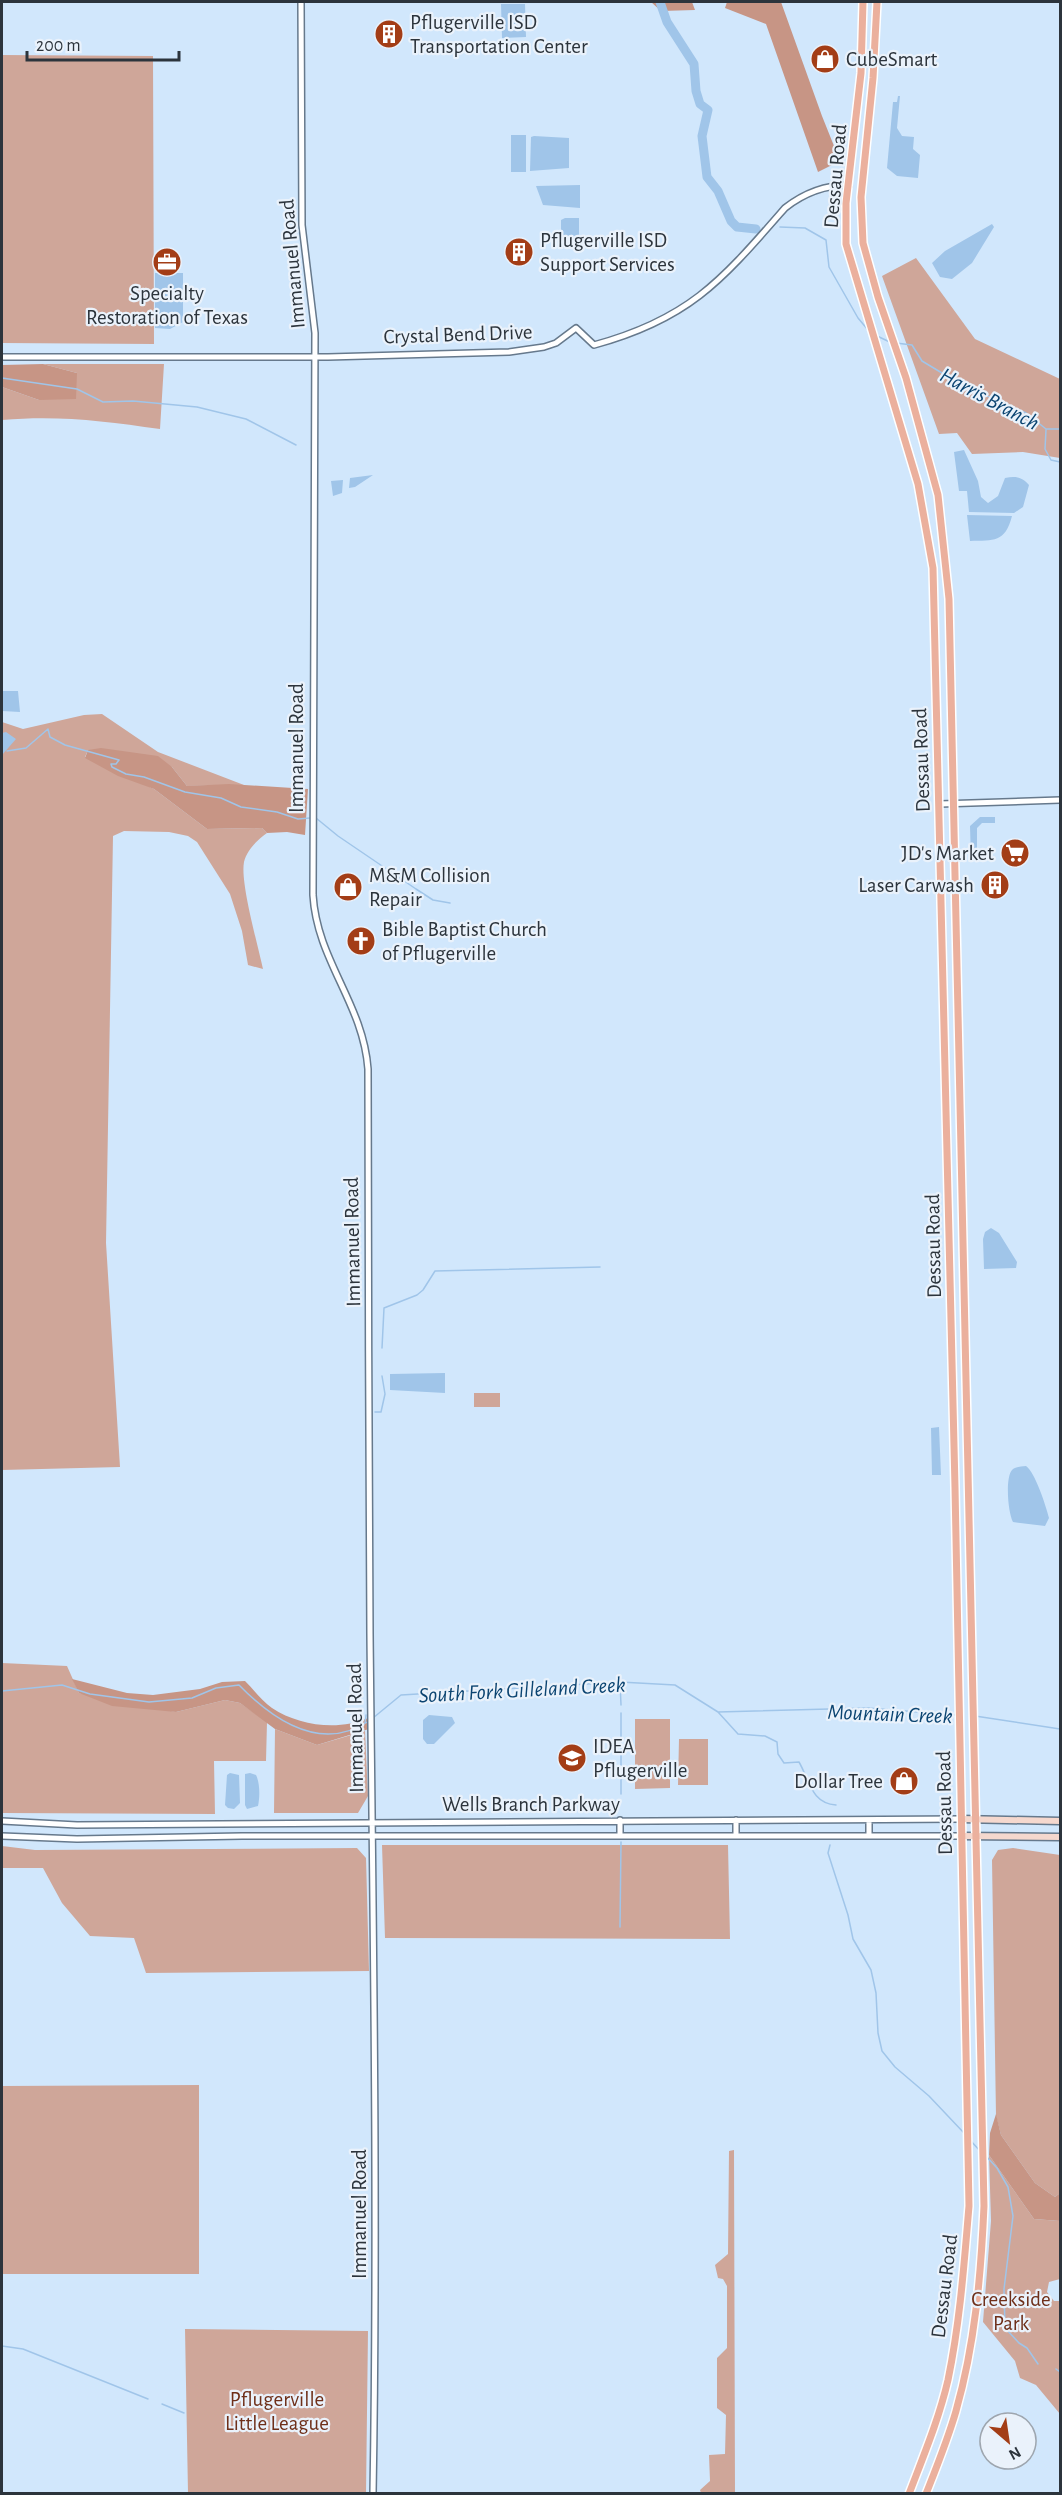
<svg xmlns="http://www.w3.org/2000/svg" width="1062" height="2495" viewBox="0 0 1062 2495" font-family="'Alegreya Sans',sans-serif">
<style>
.green{fill:#cfa699}
.forest{fill:#c79585}
.water{fill:#a0c5e9}
.lines{fill:none;stroke-linecap:round;stroke-linejoin:round}
.stream{stroke:#a0c5e9;stroke-width:1.5}
.river{stroke:#a0c5e9;stroke-width:9}
.tertiary-casing{stroke:#66798c;stroke-width:8}
.secondary-casing{stroke:#66798c;stroke-width:9}
.primary-casing{stroke:#fff;stroke-width:10}
.tertiary{stroke:#fff;stroke-width:5}
.secondary{stroke:#f5d8ce;stroke-width:6}
.primary{stroke:#ebb09d;stroke-width:7}
.labels{text-anchor:middle;stroke-width:4.5;stroke-linejoin:round;paint-order:stroke}
.poi-label{font-size:21px;fill:#2c343c;stroke:#eaf2fb;text-anchor:start}
.street-label{font-size:21px;fill:#2c343c;stroke:#eaf2fb}
.park-label{font-size:21px;fill:#6e2f19;stroke:#eaf2fb}
.water-label{font-size:22px;font-style:italic;fill:#0b4471;stroke:#eaf2fb}
</style>
<rect width="100%" height="100%" fill="#d1e7fc"/>
<path class="green" d="M2,55L153,56L154,344L2,343Z
M916,258L975,339L1060,379V458L1023,452L972,454L957,433L939,434L882,276Z
M43,364H164L160,429C104,421 58,415 2,420V387L39,400L77,373Z
M102,714L158,752L244,785L187,786L172,767L88,750L85,757L154,789L207,829L262,828L267,833C257,840 247,850 244,862C240,883 258,945 263,969L248,965L242,931L230,894L197,842L188,836L169,832L124,831L113,836L106,1243L120,1467L2,1470V722L23,729L84,715Z
M474,1393H500V1407H474Z
M2,1663L67,1666L79,1693L176,1712L225,1700L240,1703L267,1722L266,1761H214L215,1814L2,1813Z
M635,1719H670V1788L635,1789Z
M275,1729L317,1745L365,1731L368,1796L358,1813H274Z
M679,1739H708V1785H678Z
M382,1845H728L730,1939L385,1938Z
M2,1846L35,1850L357,1848L366,1858L369,1971L146,1973L134,1938L90,1936L62,1903L43,1868H2Z
M1013,1848L1060,1855V2193L1055,2197L1035,2183L1001,2135L996,2116L992,1860L998,1850Z
M199,2085V2274H2V2086Z
M734,2150L735,2493H701L700,2490L710,2481L709,2455L725,2454L726,2415L717,2408V2358L727,2348V2286L723,2279L718,2278L715,2265L728,2254L729,2151Z
M989,2155L1034,2219L1060,2221V2279L1049,2282L1047,2292L1054,2301H1060V2414L1036,2385L1020,2378L1015,2361L983,2322L991,2221Z
M185,2329L368,2331L366,2493H188Z"/>
<path class="forest" d="M651,2H692L695,10L661,11Z
M727,2H781L822,116L840,161L818,172L766,24L725,8Z
M43,364L77,373L76,399L39,400L2,387V365Z
M101,748L158,756L172,767L187,786L229,784L308,789L305,835L287,832L267,833L262,828L207,829L154,789L118,776L85,758L88,750Z
M72,1679L127,1693L153,1695L200,1689L222,1682L245,1681C254,1690 262,1701 272,1708C299,1726 339,1731 368,1718L369,1729L317,1745L275,1729L240,1703L225,1700L176,1712L112,1706L79,1693Z
M996,2114L1001,2135L1035,2183L1055,2197L1060,2193V2221L1034,2219L989,2155L990,2133Z"/>
<path class="water" d="M501,4H525L526,37L502,38Z
M898,96H900L897,128L902,136L914,137L913,149L920,155L918,178L897,176L887,168L893,102H897Z
M511,135H526V172H511Z
M534,136L569,138V168L530,171L531,137Z
M580,185V208L543,205L536,186Z
M565,218H579V247L561,248V220Z
M992,224L994,227L972,263L952,279L940,277L932,263L945,251Z
M155,273H183V322L170,329L155,328Z
M964,450L978,481L981,497L988,503L998,496L1005,478C1016,476 1022,477 1029,485L1023,507L1014,513L969,512L967,491H959L954,452Z
M373,475L355,487L349,488L350,478Z
M343,480L342,493L333,496L331,481Z
M967,515L1012,516C1005,543 994,540 970,541Z
M2,691H18L20,712L2,711Z
M6,732L16,739L2,755V733Z
M980,817H995V823H982L977,828V860H971L970,826Z
M991,1228L999,1233L1017,1262L1016,1268L984,1269L983,1239L985,1232Z
M445,1373V1393L390,1390V1374Z
M939,1427L941,1475H932L931,1428Z
M1026,1466C1035,1472 1046,1506 1049,1518L1045,1526L1013,1522C1008,1513 1005,1478 1012,1470C1016,1466 1021,1467 1026,1466Z
M429,1715L452,1717L455,1723L434,1744H427L423,1739V1720Z
M230,1773L239,1775L240,1803L234,1809L228,1808L225,1805L227,1775Z
M250,1773L256,1775C260,1783 260,1797 258,1806L247,1809L245,1805V1774Z"/>
<g class="lines">
<path class="stream" d="M780,227L805,228L826,240L829,267L858,318L868,330
M877,336L892,343
M896,343L912,345L922,361L962,385L1026,413L1046,429H1060
M2,378L77,389L103,402L133,401L197,407L246,419L296,445
M1046,430L1045,449L1051,460L1060,462
M7,751L26,748L48,729L50,737L65,745L119,760L116,764H111L112,767L126,774L144,777L185,792L221,798L241,807L277,812L298,819L310,818
M316,818L338,836L416,889L433,900L450,903
M382,1348L384,1308L417,1295L423,1290L435,1271L600,1267
M375,1412H381L385,1394L382,1376
M620,1682L621,1705
M2,1691L62,1685L90,1694L149,1702L192,1698L216,1688L239,1685C274,1721 321,1753 369,1721
M718,1712L868,1708L956,1715
M975,1716L1060,1729
M373,1718L401,1695L620,1682L675,1685L718,1712L738,1734L765,1736L777,1742L778,1754L784,1763L799,1762C810,1781 811,1803 836,1805
M365,1723L366,1715
M621,1794V1713
M830,1845L828,1853L848,1915L853,1939L871,1970L876,1993L878,2033L882,2051L895,2067L929,2096L964,2133
M620,1927L621,1842
M971,2141L980,2151
M986,2156L997,2168L1008,2187L1013,2216L1004,2289L1005,2328L1019,2343L1027,2348L1038,2364
M2,2346L23,2349L148,2399
M1056,2369L1060,2372
M162,2404L184,2413"/>
<path class="river" d="M660,2L667,22L694,64L696,91L700,104L708,110L702,136L707,177L718,191L731,221L737,227L756,229"/>
<g class="tertiary-casing">
<path id="tertiary" d="M301,2L302,225L315,333L313,895C317,961 363,1003 368,1069C369,1257 368,1446 370,1634C373,1921 378,2207 373,2494
M2,357H328L509,352L544,347L556,343L576,328L594,345C690,319 722,280 785,208C804,193 826,185 849,185
M940,804L1060,800
M736,1820V1836
M2,1821L77,1825L961,1819
M2,1836L77,1839L242,1836H961
M620,1836V1820
M869,1836V1820"/>
</g>
<g class="secondary-casing">
<path id="secondary" d="M961,1819L1060,1821
M961,1836L1060,1837"/>
</g>
<g class="primary-casing">
<path id="primary" d="M863,2L861,73L846,203V244L918,484L933,568L955,1487L969,2206C964,2265 960,2322 948,2380C939,2419 923,2457 909,2494
M877,2L873,78L861,197L863,243L878,297L906,378L938,495L949,599L984,2206C981,2275 975,2344 956,2411C948,2439 937,2466 926,2494"/>
</g>
<use href="#tertiary" class="tertiary"/>
<use href="#secondary" class="secondary"/>
<use href="#primary" class="primary"/>
</g>
<defs>
<g id="building-disc" transform="scale(1.5)"><circle r="9.5" fill="#a33d16" stroke="#eaf2fb"/><path d="M-4-6H4V6H1V3H-1V6H-4ZM-2.5-4.3h1.7v1.8h-1.7ZM.8-4.3h1.7v1.8H.8ZM-2.5-1h1.7V.8h-1.7ZM.8-1h1.7V.8H.8Z" fill="#fff"/></g>
<g id="shop-disc" transform="scale(1.5)"><circle r="9.5" fill="#a33d16" stroke="#eaf2fb"/><path d="M-5-2.5h2.3a2.7 3.5 0 0 1 5.4 0H5L5.5 6h-11ZM-1.5-2.5h3a1.5 2.3 0 0 0-3 0Z" fill="#fff"/></g>
<g id="office-disc" transform="scale(1.5)"><circle r="9.5" fill="#a33d16" stroke="#eaf2fb"/><path d="M-6-3h4V-5.5h4V-3h4V5H-6ZM-1-4.5V-3h2v-1.5ZM-6 0V1H6V0Z" fill="#fff"/></g>
<g id="supermarket-disc" transform="scale(1.5)"><circle r="9.5" fill="#a33d16" stroke="#eaf2fb"/><path d="M-6-5.5h2.5l.6 2H6L4.5 2H-2.5L-4.4-4H-6ZM-1.5 3.2a1.3 1.3 0 1 0 .1 0ZM3 3.2a1.3 1.3 0 1 0 .1 0Z" fill="#fff"/></g>
<g id="church-disc" transform="scale(1.5)"><circle r="9.5" fill="#a33d16" stroke="#eaf2fb"/><path d="M-1.2-6h2.4v3.5h3.3v2.4h-3.3V6h-2.4V-.1h-3.3v-2.4h3.3Z" fill="#fff"/></g>
<g id="school-disc" transform="scale(1.5)"><circle r="9.5" fill="#a33d16" stroke="#eaf2fb"/><path d="M0-5L7-2L0 1L-7-2ZM-4 1L0 2.5L4 1V4Q0 6-4 4Z" fill="#fff"/></g>
</defs>
<g fill-rule="evenodd">
<use href="#building-disc" x="389" y="34"/>
<use href="#shop-disc" x="825" y="59"/>
<use href="#building-disc" x="519" y="252"/>
<use href="#office-disc" x="167" y="262"/>
<use href="#supermarket-disc" x="1015" y="853"/>
<use href="#building-disc" x="995" y="885"/>
<use href="#shop-disc" x="348" y="887"/>
<use href="#church-disc" x="361" y="941"/>
<use href="#school-disc" x="572" y="1758"/>
<use href="#shop-disc" x="904" y="1781"/>
</g>
<g class="labels">
<g class="poi-label">
<text x="410" y="29">Pflugerville ISD<tspan x="410" dy="24">Transportation Center</tspan></text>
<text x="846" y="66">CubeSmart</text>
<text x="540" y="247">Pflugerville ISD<tspan x="540" dy="24">Support Services</tspan></text>
<text x="167" y="300" text-anchor="middle">Specialty<tspan x="167" dy="24">Restoration of Texas</tspan></text>
<text x="994" y="860" text-anchor="end">JD's Market</text>
<text x="369" y="882">M&amp;M Collision<tspan x="369" dy="24">Repair</tspan></text>
<text x="974" y="892" text-anchor="end">Laser Carwash</text>
<text x="382" y="936">Bible Baptist Church<tspan x="382" dy="24">of Pflugerville</tspan></text>
<text x="593" y="1753">IDEA<tspan x="593" dy="24">Pflugerville</tspan></text>
<text x="883" y="1788" text-anchor="end">Dollar Tree</text>
</g>
<g class="street-label">
<text transform="translate(835 176) rotate(-85)" y="7">Dessau Road</text>
<text transform="translate(292 264) rotate(-95)" y="7">Immanuel Road</text>
<text transform="translate(458 334) rotate(-2)" y="7">Crystal Bend Drive</text>
<text transform="translate(296 748) rotate(-90)" y="7">Immanuel Road</text>
<text transform="translate(921 760) rotate(-92)" y="7">Dessau Road</text>
<text transform="translate(352 1242) rotate(-91)" y="7">Immanuel Road</text>
<text transform="translate(933 1246) rotate(-91)" y="7">Dessau Road</text>
<text transform="translate(355 1728) rotate(-91)" y="7">Immanuel Road</text>
<text transform="translate(944 1803) rotate(-91)" y="7">Dessau Road</text>
<text x="531" y="1811">Wells Branch Parkway</text>
<text transform="translate(359 2214) rotate(-90)" y="7">Immanuel Road</text>
<text transform="translate(944 2286) rotate(-83)" y="7">Dessau Road</text>
</g>
<g class="park-label">
<text x="1011" y="2306">Creekside<tspan x="1011" dy="24">Park</tspan></text>
<text x="277" y="2406">Pflugerville<tspan x="277" dy="24">Little League</tspan></text>
</g>
<g class="water-label">
<text transform="translate(990 398) rotate(28)" y="8">Harris Branch</text>
<text transform="translate(522 1689) rotate(-3)" y="8">South Fork Gilleland Creek</text>
<text transform="translate(890 1713) rotate(2)" y="8">Mountain Creek</text>
</g>
</g>
<rect width="1062" height="2495" fill="none" stroke="#2c343c" stroke-width="6"/>
<g transform="translate(1008 2441) rotate(151)"><circle r="28" fill="#eaf2fb" stroke="#9ea6af" stroke-width="1.5"/>
<path d="M0-4.5L10 22L0 15L-10 22Z" fill="#a33d16"/>
<text y="-9" font-size="16" font-weight="bold" text-anchor="middle" fill="#2c343c">N</text>
</g>
<path d="M27 51v9h152v-9" fill="none" stroke="#2c343c" stroke-width="3"/>
<text x="36" y="51" font-size="18" fill="#2c343c" stroke="#eaf2fb" stroke-width="4.5" paint-order="stroke">200 m</text>
</svg>
